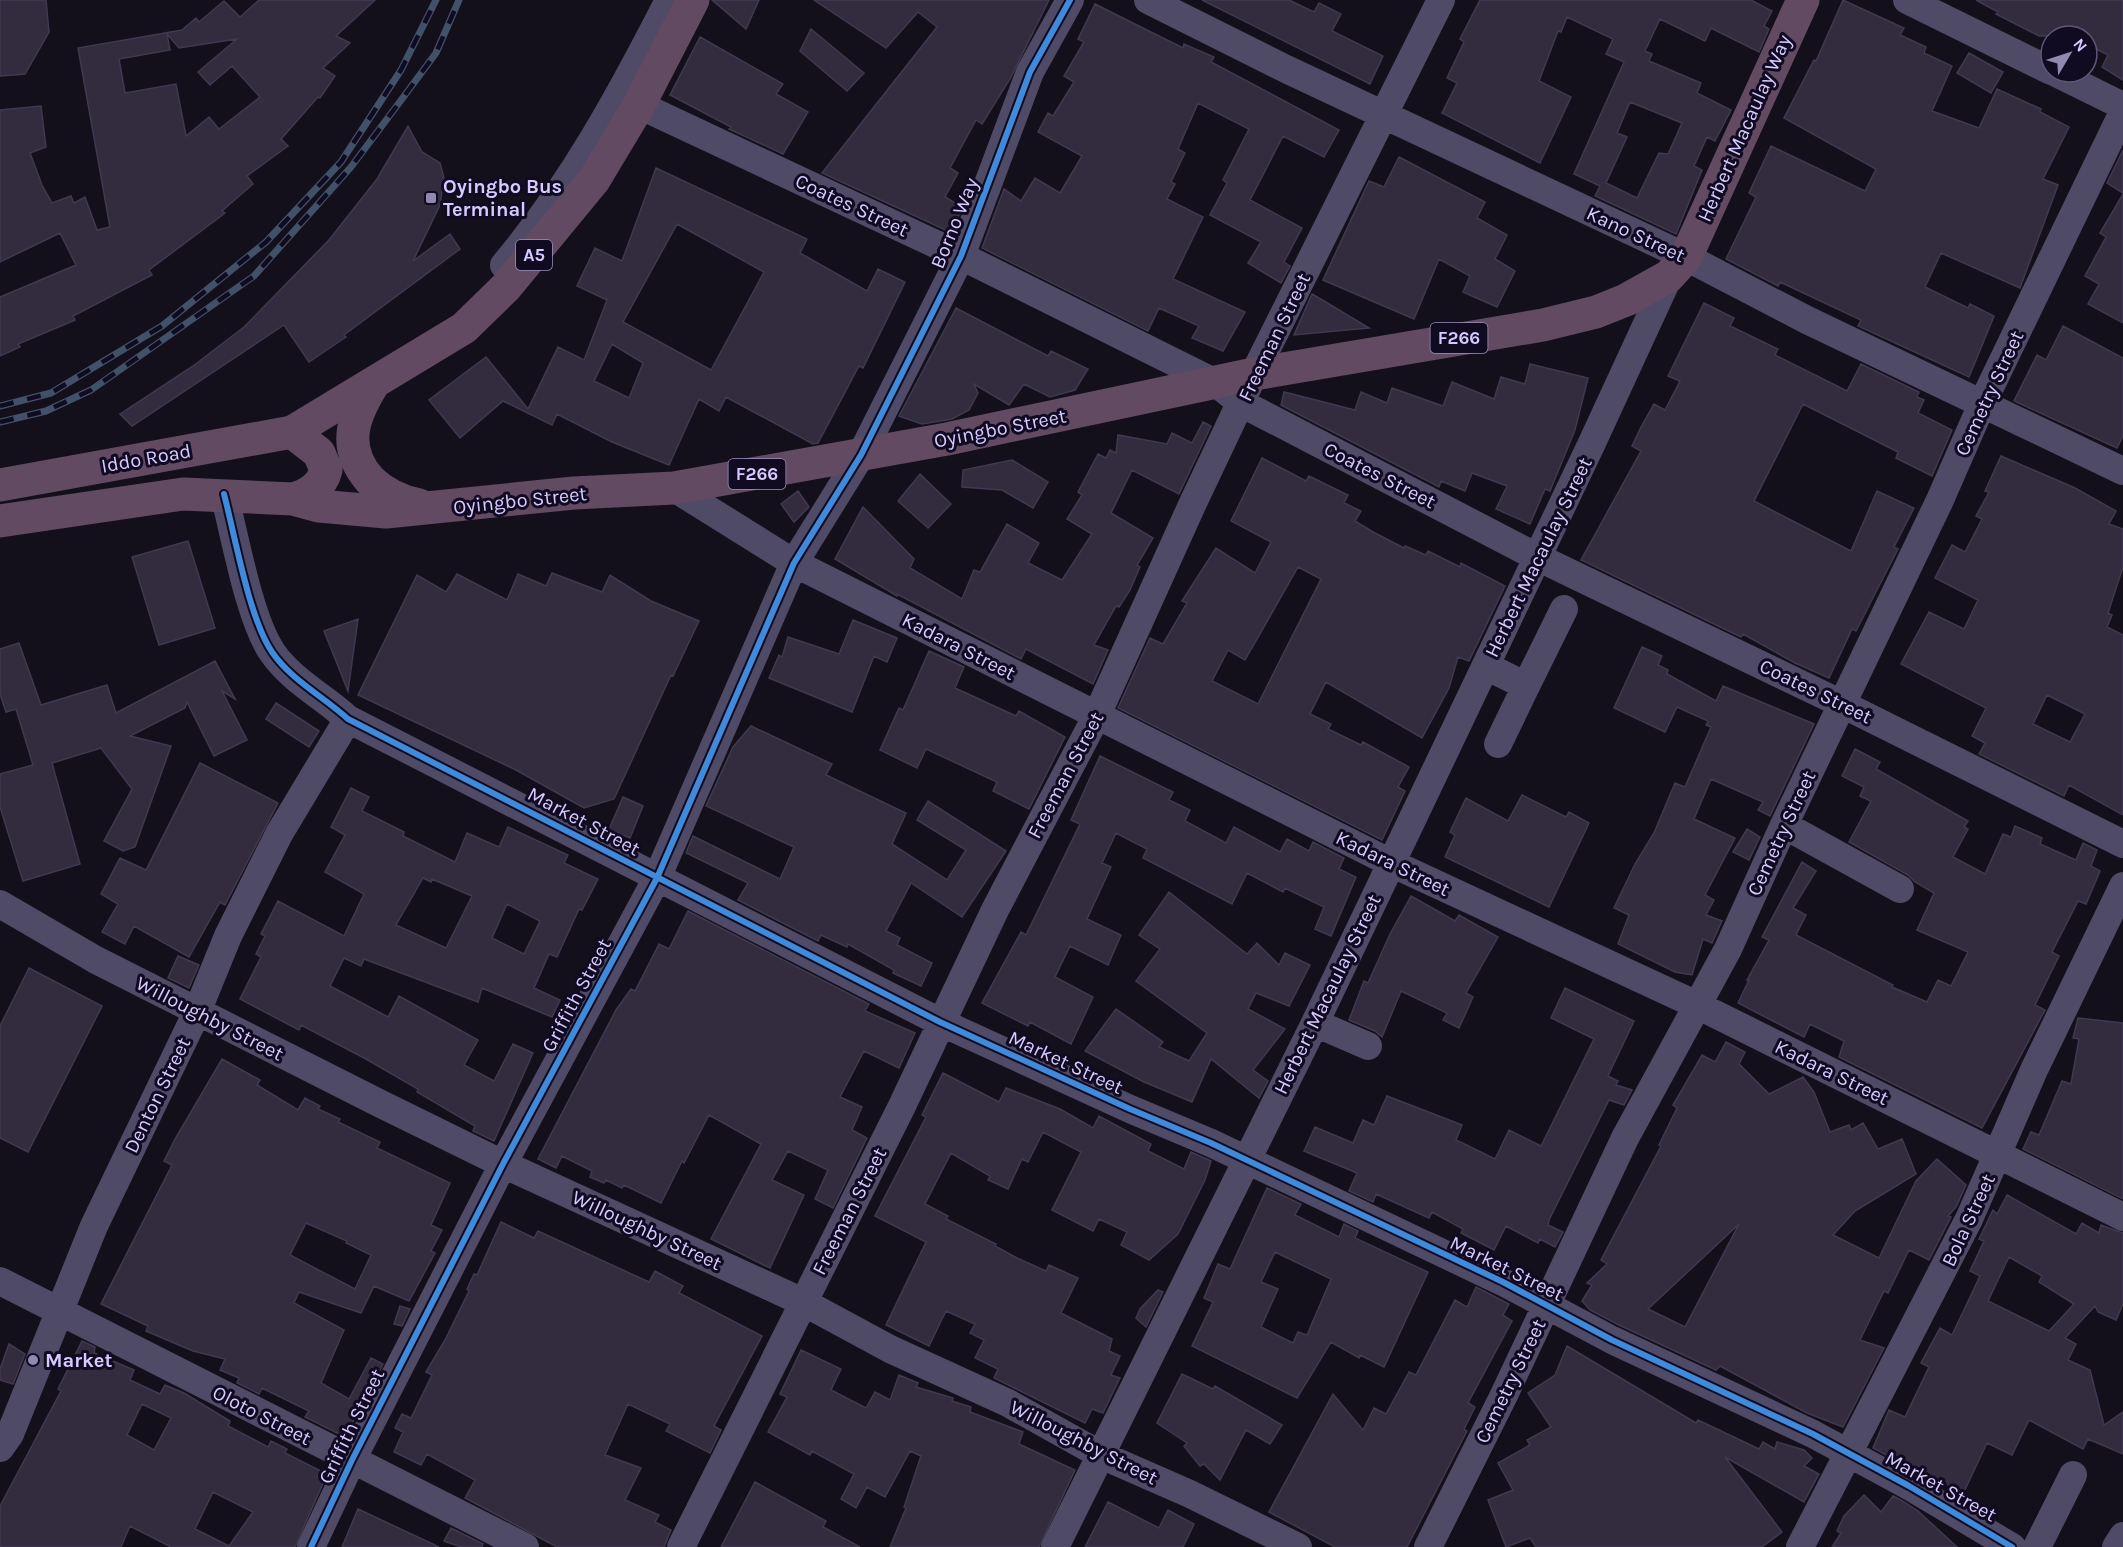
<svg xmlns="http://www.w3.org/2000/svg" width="2123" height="1547" viewBox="0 0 2123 1547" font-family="Karla,sans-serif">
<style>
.building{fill:#322c3e;stroke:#403950;stroke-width:1.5;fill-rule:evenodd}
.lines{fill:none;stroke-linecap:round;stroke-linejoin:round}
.minor{stroke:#4f4a65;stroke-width:28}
.highway{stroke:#634a63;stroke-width:33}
.rail-casing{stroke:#415167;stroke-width:7}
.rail{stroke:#110b21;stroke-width:4.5;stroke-dasharray:14;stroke-linecap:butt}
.cycleway-casing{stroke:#110b21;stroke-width:10}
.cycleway{stroke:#408adc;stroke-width:6}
.poi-dot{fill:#9289b0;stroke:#110b21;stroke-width:2}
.labels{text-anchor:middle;stroke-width:6;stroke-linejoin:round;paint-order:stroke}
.shield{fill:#110b21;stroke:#9c91bc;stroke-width:1.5}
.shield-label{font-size:18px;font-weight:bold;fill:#d7caff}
.street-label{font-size:20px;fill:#d7caff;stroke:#110b21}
.poi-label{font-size:20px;font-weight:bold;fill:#d7caff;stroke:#110b21;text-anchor:start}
</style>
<rect width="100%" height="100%" fill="#13101c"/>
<path class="building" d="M0,0H46L49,32L25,74L0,76Z
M259,0H375L336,36L350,43L323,68L335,76L320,98L318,97L281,139L288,146L247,176L253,184L222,211L225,213L149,270L152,275L73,316L75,320L18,344L20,347L0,356V297L76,265L60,233L0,262V110L41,106L46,147L30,153L42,185L52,203L71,196L74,203L85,197L97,230L110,227L78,48L182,30L196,18L199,22L224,1L240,17ZM167,34L179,48L237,39L198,72L210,85L232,66L260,97L219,129L209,117L186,136L176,84L125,93L119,59L170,50Z
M712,0H759L746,29Z
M814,0H1049L1010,79L982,124L976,120L950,168L958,173L945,197L962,207L952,233L822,173L937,27L918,12L886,48Z
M1202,0H1289L1314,12L1319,3L1341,14L1332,31L1383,56L1370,84Z
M1480,0H1751L1772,11L1764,26L1769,29L1759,52L1711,28L1705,41L1660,19L1645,51L1652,54L1649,61L1701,83L1697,93L1731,110L1715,141L1707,137L1694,166L1702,170L1676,234L1595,196L1600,186L1574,174L1624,62L1606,54L1613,39L1567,17L1561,32L1558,31L1539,81L1571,97L1540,163L1442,113L1457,83L1447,78L1464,42L1460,39ZM1630,102L1682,123L1668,154L1659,153L1637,198L1606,183L1627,137L1617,133Z
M1843,0L1904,28L1900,35L1926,47L1924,53L1952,66L1932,111L1979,128L1997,89L2041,109L2040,112L2069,127L2043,179L2058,185L2020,288L1941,253L1925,287L1968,308L1970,304L1994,316L1969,377L1858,326L1861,320L1780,282L1778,286L1726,259L1756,197L1749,193L1771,146L1865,191L1876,169L1784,118L1814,60L1816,61Z
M1976,0H2123V80L2102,67L2108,55L2087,44V36H2039L1996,14L1998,12Z
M1095,4L1183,48L1184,44L1214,57L1211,62L1339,130L1324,157L1283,136L1250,200L1302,228L1284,262L1290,266L1281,283L1248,263L1261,242L1210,215L1227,183L1223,180L1249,129L1198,103L1178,149L1185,153L1171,182L1175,184L1167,199L1203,217L1173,279L1245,312L1223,351L1192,338L1199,326L1159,308L1148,331L982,248L1004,189L1021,201L1035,178L1060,193L1082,156L1038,132L1048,113L1053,116L1074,82L1064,76L1084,42L1078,39Z
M811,29L864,73L847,91L800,51Z
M700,37L783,84L776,94L808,112L783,154L729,129L731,127L670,95Z
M1969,53L2003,72L1991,93L1957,73Z
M408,126L422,152L440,163L444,178L440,205L413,261L450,234L460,249L344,335L346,337L309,362L284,325L132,426L120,414L193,366L244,327L329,240L377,179Z
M2123,150V193L2107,183Z
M1399,157L1485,202L1477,218L1507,235L1495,259L1515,271L1497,307L1463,292L1470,276L1439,259L1414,319L1323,280L1369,181L1384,187Z
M656,168L807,239L800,253L867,291L878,269L905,282L863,368L859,366L818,443L813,444L726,397L719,411L699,399L669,465L612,442L557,414L552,425L503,401L460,438L429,400L486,357L528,409L558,347L584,360L607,300L577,286L595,248L622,261ZM677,224L764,272L711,370L623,322ZM612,344L643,363L629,398L594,381Z
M2123,194V323L2088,304L2099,284L2085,276L2106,237L2100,233Z
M1312,294L1324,301L1369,328L1294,335Z
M1704,303L1734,318L1730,326L1778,349L1775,355L1847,391L1861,364L1919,392L1917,397L1924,400L1918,413L1952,430L1932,476L1896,458L1898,452L1803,404L1754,501L1851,551L1877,491L1914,508L1894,547L1898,549L1881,582L1856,631L1852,629L1829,678L1795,663L1743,634L1741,637L1581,560L1641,451L1632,446L1641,427L1654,404L1665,410L1680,381L1668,376Z
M956,308L1048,356L1051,351L1088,369L1075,390L1050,397L1024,384L1009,405L974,384L978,393L969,410L952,419L922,424L899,416Z
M2063,326L2123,358V436L2117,448L2014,401L2037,355L2046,360Z
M1530,364L1588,378L1575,430L1550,491L1545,489L1530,524L1496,509L1507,486L1472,473L1465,491L1441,481L1439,487L1281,405L1284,392L1355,410L1361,392L1387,403L1392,388L1443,406L1452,382L1494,399L1501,377L1525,384Z
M1203,422L1211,426L1179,494L1132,470L1111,513L1153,538L1137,565L1140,567L1130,590L1119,607L1116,606L1094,645L1108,650L1093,684L1026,649L1021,659L897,594V596L835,559L863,507L914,559L910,568L962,599L974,570L980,572L1007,524L1039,543L1028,563L1062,580L1092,534L1067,519L1082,495L1078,492L1098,454L1106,458L1110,450L1116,453L1118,435L1167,444L1172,433L1192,443Z
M2001,456L2075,488L2116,511L2109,524L2123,529V567L2108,613L2112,615L2107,627L2123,635V815L2069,785L2064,796L1979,754L1985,743L1972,736L1986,708L1901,664L1929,612L1964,629L1978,600L1935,578L1952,545L1965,552L1982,519L1976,516L1989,492L1985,491ZM2047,695L2085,714L2070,742L2033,724Z
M1262,458L1306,481L1309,476L1348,495L1344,503L1361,511L1355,521L1373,532L1404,548L1405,546L1426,555L1428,551L1460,567L1461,563L1505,586L1469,661L1458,657L1449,688L1422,738L1326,682L1310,714L1331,724L1328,729L1361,745L1363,742L1409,767L1398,787L1405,791L1382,840L1118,708L1150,638L1163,644L1187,603L1182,601L1216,548L1255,573L1271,542L1231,521ZM1298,567L1321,579L1258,704L1212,681L1228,650L1245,660Z
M1012,460L1048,482L1033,508L1002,490L962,487L963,470Z
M920,474L951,504L928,528L898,501Z
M798,491L809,507L794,522L781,504Z
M188,541L215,628L159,645L132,557Z
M552,573L602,592L610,575L651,601L699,621L673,676L671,675L614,799L584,808L516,770L358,695L417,575L446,592L457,574L507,600L518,574L546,586Z
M358,619L348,691L324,631Z
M853,620L897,638L887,662L874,656L852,712L769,678L779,655L782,657L788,637L839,654Z
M19,643L41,705L107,685L116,713L215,661L235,699L222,691L247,740L214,756L187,702L185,708L130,736L171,746L135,847L123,851L104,841L132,789L101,748L52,763L80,864L23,881L0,807V774L33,765L16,709L6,712L0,694V649Z
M1642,647L1662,656L1658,665L1668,670L1667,674L1716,701L1723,686L1814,724L1770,816L1758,810L1763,802L1711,779L1694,819L1735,838L1705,895L1714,900L1706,915L1722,921L1712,943L1703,939L1692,975L1675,972L1618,944L1629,915L1614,908L1635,864L1654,833L1675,783L1685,787L1711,727L1706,725L1708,721L1677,707L1665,732L1614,708Z
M929,651L964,667L955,688L1016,716L1019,711L1065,737L1029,809L993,791L997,782L926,749L917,768L880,750L899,708L903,710Z
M276,703L319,731L309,747L266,719Z
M751,726L832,764L826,775L906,813L892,844L947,880L966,850L917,820L928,801L1006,851L962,917L911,883L886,931L900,938L897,945L932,963L921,986L893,973L894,970L848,944L847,947L821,935L818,941L738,900L748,883L686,853L693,836L780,879L794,847L706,806L733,747Z
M1855,749L1880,762L1876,769L1968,821L1964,827L1968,829L1953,857L1985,874L2003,834L2011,837L2015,826L2042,838L2040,844L2076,860L2083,843L2097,850L2091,866L2100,871L2086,904L2078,901L2052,952L2059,956L2035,1005L2045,1010L1982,1128L1839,1057L1844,1041L1810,1024L1804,1037L1738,1003L1749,980H1747L1769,940L1762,937L1802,862L1816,871L1793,908L1806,915L1796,935L1893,985L1892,987L1927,1002L1938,980L1951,986L1968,952L1917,930L1934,893L1915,882L1908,875L1849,842L1871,801L1860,796L1864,787L1842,776Z
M1100,756L1173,792L1169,800L1190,810L1185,821L1226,843L1234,827L1280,852L1287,839L1309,851L1313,842L1344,858L1339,869L1356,877L1331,936L1315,929L1324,907L1285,888L1283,892L1247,873L1232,904L1143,858L1147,849L1116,833L1102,863L1111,867L1087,919L1121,935L1108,965L1070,946L1055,977L1093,997L1071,1044L1030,1022L1028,1026L982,1003L1021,932L1026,935L1080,824L1071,820Z
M200,763L278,803L225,905L220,902L189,957L134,926L125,944L102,932L118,904L101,894L120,858L146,870Z
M351,788L369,797L362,811L404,832L403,836L455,862L467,833L499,847L508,827L568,855L564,863L598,879L582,910L579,909L557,957L549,954L534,988L560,1000L552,1017L482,988L478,1002L364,959L361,966L344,958L330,986L388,1017L399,996L478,1040L464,1065L494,1081L513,1044L533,1053L494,1141L473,1131L475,1126L417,1092L418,1089L366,1059L301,1025L299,1030L240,999L261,957L256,954L265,936L261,934L278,901L344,936L364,894L325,872L345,835L331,827ZM423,878L431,882L432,879L472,896L446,948L396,925ZM507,904L540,921L524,954L492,938Z
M1522,795L1566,817L1569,812L1589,823L1549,907L1445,857L1455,835L1450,832L1466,798L1508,821Z
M623,797L643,806L630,838L609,829Z
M1747,829L1760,837L1749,860L1733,852Z
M1169,892L1247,954L1257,943L1279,965L1285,953L1310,965L1289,1006L1256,993L1248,1009L1285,1029L1253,1070L1268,1081L1259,1098L1211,1059L1192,1102L1144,1082L1085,1051L1116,1009L1163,1042L1159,1047L1189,1061L1207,1033L1136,981L1160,949L1139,935Z
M1411,896L1455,921L1459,915L1498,937L1466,993L1473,997L1459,1028L1443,1020L1447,1013L1401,991L1382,1037L1375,1031L1349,1020L1364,981L1368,983L1390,934Z
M688,911L869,1004L865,1011L915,1033L899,1068L864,1051L840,1097L862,1107L852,1130L867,1138L833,1208L815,1199L828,1170L788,1151L772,1180L804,1195L770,1268L711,1239L761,1144L709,1115L684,1163L682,1161L661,1203L624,1185L622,1188L606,1180L604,1183L590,1177L592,1171L562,1156L556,1168L538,1159L616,1010L631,989L635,991L659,944L669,949Z
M178,956L199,965L189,988L168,978Z
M29,968L102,1006L28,1152L0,1138V1026Z
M1565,988L1634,1021L1608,1076L1618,1081L1616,1085L1632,1090L1624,1105L1609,1100L1549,1220L1548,1225L1563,1232L1555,1247L1540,1239L1538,1243L1506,1226L1494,1250L1461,1233L1463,1229L1432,1212L1429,1218L1376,1194L1373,1202L1349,1191L1357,1173L1304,1151L1315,1127L1353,1143L1363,1120L1374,1125L1387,1096L1462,1125L1456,1140L1495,1159L1509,1130L1541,1146L1594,1039L1551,1018Z
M2078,1018L2123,1023V1199L2023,1149L2031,1132L2039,1135L2062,1081L2071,1084L2079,1039L2073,1038Z
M1726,1042L1745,1052L1739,1064L1769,1094L1803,1077L1814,1092L1830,1132L1849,1125L1851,1130L1863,1123L1878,1149L1902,1139L1916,1174L1855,1211L1833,1235L1879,1258L1916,1181L1937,1159L1966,1185L1956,1207L1948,1216L1951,1217L1929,1260L1909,1250L1888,1293L1884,1291L1860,1340L1884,1348L1843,1427L1807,1413L1720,1366L1716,1370L1619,1325L1590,1310L1582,1301L1592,1285L1587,1283L1607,1264L1601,1260L1661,1146L1659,1145L1677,1108L1673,1105L1702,1055L1715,1062ZM1739,1224L1685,1327L1648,1309Z
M222,1059L260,1080L257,1085L298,1110L305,1098L320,1106L318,1109L340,1119L338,1122L380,1142L377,1148L450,1183L431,1225L442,1230L431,1251L435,1253L409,1301L374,1286L361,1313L299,1292L294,1303L344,1330L321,1383L349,1399L371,1358L383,1364L345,1437L305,1417L309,1411L262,1388L259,1394L237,1383L239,1378L220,1370L225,1359L193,1351L146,1331L148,1326L101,1304L172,1165L164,1161L175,1139ZM306,1223L347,1241L346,1243L371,1255L355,1289L290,1255Z
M943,1073L999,1102L1006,1088L1060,1109L1093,1128L1099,1116L1151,1144L1148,1151L1184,1169L1191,1152L1211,1161L1205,1180L1178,1234L1149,1260L1121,1245L1127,1232L1099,1219L1093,1231L1052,1210L1081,1152L1043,1132L1028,1162L1022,1159L1008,1189L988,1180L990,1176L951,1153L925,1204L948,1216L946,1219L996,1244L995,1246L1015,1257L1046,1271L1049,1265L1078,1278L1061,1313L1112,1339L1109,1351L1120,1356L1111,1375L1120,1378L1103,1413L1092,1409L1085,1423L994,1378L998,1369L975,1358L984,1340L970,1333L975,1324L946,1311L929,1346L886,1325L926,1242L875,1216L926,1117L922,1115Z
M1267,1188L1301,1204L1295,1215L1339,1237L1344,1224L1358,1231L1355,1238L1428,1272L1384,1367L1360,1355L1359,1358L1331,1342L1297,1398L1192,1346L1213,1302L1204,1298L1218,1264L1230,1269ZM1275,1252L1331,1279L1307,1335L1298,1332L1293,1343L1261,1327L1278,1289L1261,1282Z
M2007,1195L2076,1234L2082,1223L2099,1233L2101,1225L2123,1233V1304L2116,1320L2098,1312L2095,1306L2065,1338L2076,1344L2068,1360L2090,1370L2104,1425L2123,1412V1454L2088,1439L2083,1449L2029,1420L2012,1455L1987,1443L1963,1494L1927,1472L1925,1476L1873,1448L1889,1410L1905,1417L1929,1367L1921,1363L1940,1328L1952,1335L1980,1276L1970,1271L1984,1241L1979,1239L1993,1210L1997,1214ZM2009,1257L2042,1276L2039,1282L2074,1304L2049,1331L1988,1301Z
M501,1222L534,1238L538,1231L649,1282L655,1271L683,1286L679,1293L762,1336L714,1426L721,1430L710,1453L666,1431L670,1424L628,1404L605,1455L641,1468L625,1500L659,1515L655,1522L671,1530L664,1547H557L465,1498L475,1480L427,1454L421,1465L394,1452L403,1432L395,1428L402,1414L411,1418L432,1375L426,1372L445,1340L469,1291L467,1289L474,1274L477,1275Z
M1476,1287L1509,1304L1503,1315L1512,1321L1468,1403L1475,1407L1464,1429L1467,1431L1407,1547H1335L1269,1512L1333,1394L1363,1430L1374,1408L1386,1414L1409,1372L1416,1375L1455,1300L1467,1307Z
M1158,1290L1163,1292L1146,1327L1136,1318L1140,1309Z
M400,1306L410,1309L402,1326L394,1324Z
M82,1341L95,1347L94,1353L134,1370L130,1380L160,1394L165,1385L184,1393L230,1421L228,1426L268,1447L271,1441L287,1449L285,1453L321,1471L317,1477L324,1481L295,1547H171L130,1526L121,1547H0V1506L61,1391L58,1389ZM142,1404L171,1418L154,1450L127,1435ZM213,1492L253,1512L229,1546L195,1529Z
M9,1344L25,1354L13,1384L0,1380V1369Z
M1567,1346L1696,1423L1698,1420L1759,1449L1763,1442L1775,1449L1777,1442L1804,1450L1812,1458L1804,1466L1819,1474L1804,1502L1725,1457L1782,1532L1762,1547H1536L1530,1538L1506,1547L1488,1500L1513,1490L1498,1463L1530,1445L1527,1440L1551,1427L1528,1393L1555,1375Z
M801,1350L841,1369L831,1390L866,1408L875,1392L890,1400L899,1375L918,1383L916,1387L953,1398L952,1401L971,1407L970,1412L1023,1432L1019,1444L1075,1470L1039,1547H890L906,1508L904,1507L921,1456L910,1451L885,1497L867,1487L856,1508L841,1499L854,1474L812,1451L810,1455L768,1432L787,1397L780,1394Z
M1182,1374L1213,1389L1215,1386L1282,1425L1270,1444L1246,1430L1220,1480L1204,1464L1200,1466L1184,1446L1187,1443L1157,1423Z
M755,1482L826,1521L823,1527L860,1547H721Z
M1864,1495L1881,1512L1893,1496L1901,1500L1918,1511L1957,1547H1832L1841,1533L1837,1531L1844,1516Z
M1108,1502L1159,1528L1168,1510L1194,1524L1183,1547H1085Z
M358,1509L439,1547H342Z
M451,1528L483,1544L482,1547H461L444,1541Z"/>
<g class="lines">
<path class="minor" d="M1148,0L1286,69L1686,257L1807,320L2123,471
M1907,0L2051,71
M2054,72L2123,106
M639,105L961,256L1216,383L1241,403L1537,557L1842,704L2123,844
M504,265C572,184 621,94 669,0
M674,488L794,563L1391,863L1699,1006L2123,1217
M224,494C235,536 249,618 272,652C291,680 324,697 348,719L940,1022L1130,1109L1211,1143L1503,1282L1612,1340L1813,1434L1909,1486L2012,1547
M1486,666L1526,686L1564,609
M1498,744L1526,686
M1784,825L1900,889
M0,904L96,960L381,1104L503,1164L803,1302L890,1349L1008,1403L1101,1455L1190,1494L1298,1547
M1315,1023L1368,1046
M0,1281L525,1547
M0,1448L10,1434L94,1226L197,1012L228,936L279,834L348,719
M311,1547L352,1460L503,1164L657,878L794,563L861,455L961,256L1030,72L1070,0
M681,1547L901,1108L995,910L1097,715L1192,505L1254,374L1441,0
M1055,1547L1315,1023L1591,445L1669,276
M1428,1547L1504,1395L1625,1138L1728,949L1784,825L1940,500L1982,404L2123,112
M1800,1547L1969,1219L2034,1070L2123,886
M2037,1547L2073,1475
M2116,1547L2123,1536"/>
<path class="highway" d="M374,383C353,416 341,447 370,480C384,494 399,501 419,505
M292,432L319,453L326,470C322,486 308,495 293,499
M0,485L292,432L464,328L506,287L594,180L639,105L693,0
M0,521L183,494L293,499L319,506L386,512L574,493L674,488L947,439L1254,374L1543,325L1596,312L1626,300L1669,276L1686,257L1803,0"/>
<g class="rail-casing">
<path id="rail" d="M0,406L51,393L162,326L266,242L341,162L401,70L436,0
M0,422L46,411L91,390L254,276L351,167L399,103L436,53L459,0"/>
</g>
<use href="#rail" class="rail"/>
<g class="cycleway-casing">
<path id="cycleway" d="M224,494C235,536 249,618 272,652C291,680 324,697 348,719L940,1022L1130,1109L1211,1143L1503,1282L1612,1340L1813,1434L1909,1486L2012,1547
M311,1547L352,1460L503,1164L657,878L794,563L861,455L961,256L1030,72L1070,0"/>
</g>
<use href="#cycleway" class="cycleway"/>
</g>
<g class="poi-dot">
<rect x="425" y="192" width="12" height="12" rx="3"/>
<circle cx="33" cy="1360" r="6"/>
</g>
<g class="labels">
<g class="shield">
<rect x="516" y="240" width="36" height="30" rx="4.5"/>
<rect x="1430.5" y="323" width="57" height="30" rx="4.5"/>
<rect x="728.5" y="459" width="57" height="30" rx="4.5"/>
</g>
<g class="shield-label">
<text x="534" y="261">A5</text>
<text x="1459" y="344">F266</text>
<text x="757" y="480">F266</text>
</g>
<g class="street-label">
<text transform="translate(1744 128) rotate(-66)" y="7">Herbert Macaulay Way</text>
<text transform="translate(852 205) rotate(25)" y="7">Coates Street</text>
<text transform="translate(954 223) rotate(-68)" y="7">Borno Way</text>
<text transform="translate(1636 234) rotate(25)" y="7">Kano Street</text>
<text transform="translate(1274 337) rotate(-64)" y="7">Freeman Street</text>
<text transform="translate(1989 393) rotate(-65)" y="7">Cemetry Street</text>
<text transform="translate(1000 428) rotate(-11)" y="7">Oyingbo Street</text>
<text transform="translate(146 458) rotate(-10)" y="7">Iddo Road</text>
<text transform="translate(1380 475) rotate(27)" y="7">Coates Street</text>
<text transform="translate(520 500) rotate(-6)" y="7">Oyingbo Street</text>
<text transform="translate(1538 557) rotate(-64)" y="7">Herbert Macaulay Street</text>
<text transform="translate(959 646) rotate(27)" y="7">Kadara Street</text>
<text transform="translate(1816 691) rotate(26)" y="7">Coates Street</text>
<text transform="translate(1065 775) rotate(-62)" y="7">Freeman Street</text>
<text transform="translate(584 821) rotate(28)" y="7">Market Street</text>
<text transform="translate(1781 833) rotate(-65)" y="7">Cemetry Street</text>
<text transform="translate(1393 863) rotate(26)" y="7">Kadara Street</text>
<text transform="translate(1327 994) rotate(-64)" y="7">Herbert Macaulay Street</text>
<text transform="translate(576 995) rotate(-62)" y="7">Griffith Street</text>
<text transform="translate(210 1018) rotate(27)" y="7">Willoughby Street</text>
<text transform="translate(1066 1062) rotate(25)" y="7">Market Street</text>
<text transform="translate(1832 1072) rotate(26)" y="7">Kadara Street</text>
<text transform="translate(157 1095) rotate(-64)" y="7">Denton Street</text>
<text transform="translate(849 1211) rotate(-63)" y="7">Freeman Street</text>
<text transform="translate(1968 1220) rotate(-65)" y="7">Bola Street</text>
<text transform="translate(647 1230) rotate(25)" y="7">Willoughby Street</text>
<text transform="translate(1507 1268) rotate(26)" y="7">Market Street</text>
<text transform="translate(1510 1381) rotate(-64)" y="7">Cemetry Street</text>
<text transform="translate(262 1415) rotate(27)" y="7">Oloto Street</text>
<text transform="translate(351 1426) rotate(-64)" y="7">Griffith Street</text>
<text transform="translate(1084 1442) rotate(27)" y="7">Willoughby Street</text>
<text transform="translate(1941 1486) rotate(29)" y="7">Market Street</text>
</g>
<g class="poi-label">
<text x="443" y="193">Oyingbo Bus<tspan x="443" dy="23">Terminal</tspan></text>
<text x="45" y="1367">Market</text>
</g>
</g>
<g transform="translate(2069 54) rotate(51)"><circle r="28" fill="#110b21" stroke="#60577a" stroke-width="1.5"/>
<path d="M0-4.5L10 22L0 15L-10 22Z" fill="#9289b0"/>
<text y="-9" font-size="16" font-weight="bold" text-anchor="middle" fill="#d7caff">N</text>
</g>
</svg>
